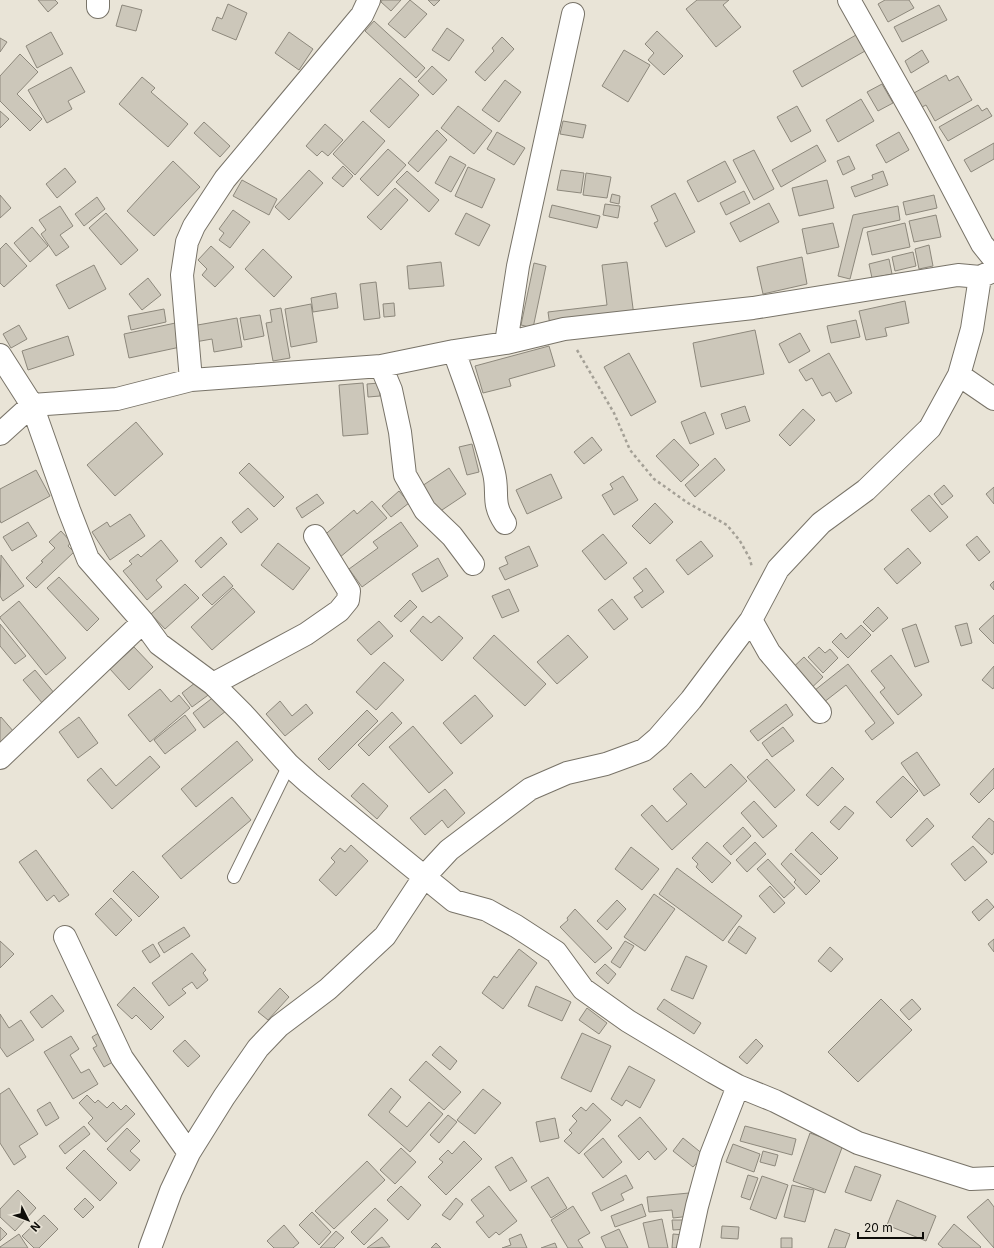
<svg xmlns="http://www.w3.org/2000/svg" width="994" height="1248" viewBox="0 0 994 1248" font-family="Inter,sans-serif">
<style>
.building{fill:#ccc7ba;stroke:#8d887c}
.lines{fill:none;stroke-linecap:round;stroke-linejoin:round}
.lane-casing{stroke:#787368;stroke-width:14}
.street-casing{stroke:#787368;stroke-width:24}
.path{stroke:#a4a096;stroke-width:2.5;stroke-dasharray:3 3;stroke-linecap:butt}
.lane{stroke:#fff;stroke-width:12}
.street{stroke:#fff;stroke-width:22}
</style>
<rect width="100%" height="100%" fill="#e9e4d7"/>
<path class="building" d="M38,0H55L58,3L48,12Z
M382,0H401L391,11L381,2Z
M410,0L427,14L405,38L388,24Z
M428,0H440L434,6Z
M697,0H729L723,5L741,27L716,47L686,9Z
M885,0H909L914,8L888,22L878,4Z
M228,4L247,13L236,40L212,30L217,17L222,19Z
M122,5L142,10L136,31L116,26Z
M939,5L947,20L902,42L894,27Z
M374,21L425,68L416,78L365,31Z
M447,28L464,40L449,61L432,50Z
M657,31L683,56L664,75L648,60L654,53L645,44Z
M51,32L63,54L37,68L26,46Z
M289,32L313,49L299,70L275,53Z
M856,35L865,51L802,87L793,71Z
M502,37L514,49L485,81L475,72L494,51L492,48Z
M0,38L7,42L0,52Z
M624,50L650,65L628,102L602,86Z
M922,50L929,62L911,73L905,61Z
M20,54L38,72L17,94L42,119L30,131L0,101V76Z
M432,66L447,80L433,95L418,81Z
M71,67L85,92L68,101L72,109L47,123L28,90Z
M946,75L949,81L958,76L972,100L935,121L926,105L922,107L914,93Z
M142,77L155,88L151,92L188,124L168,147L119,104Z
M400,78L419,95L389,128L370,111Z
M505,80L521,92L499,122L482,110Z
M882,84L893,103L878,111L867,92Z
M861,99L874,121L838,142L826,120Z
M978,105L982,111L987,108L992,116L948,141L939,127Z
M458,106L492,131L474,154L441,128Z
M797,106L811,131L791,142L777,117Z
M0,111L9,119L0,128Z
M363,121L385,141L355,175L333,154Z
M563,121L586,125L583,138L560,134Z
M204,122L230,146L220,157L194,133Z
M325,124L343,140L328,156L322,151L317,156L306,146Z
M437,130L447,140L418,172L408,163Z
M497,132L525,148L514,165L487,149Z
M899,132L909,150L886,163L876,145Z
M994,143V159L971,172L964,160Z
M817,145L826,161L781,187L772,170Z
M388,149L406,165L378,196L360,179Z
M754,150L774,189L754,200L733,160Z
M450,156L466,165L451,192L435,183Z
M849,156L855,169L843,175L837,161Z
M173,161L200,187L154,236L127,211Z
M725,161L736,182L698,202L687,181Z
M343,166L353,176L343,187L332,178Z
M468,167L495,179L482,208L455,196Z
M65,168L76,182L57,198L46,184Z
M309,170L323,183L289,220L275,207Z
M561,170L584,173L581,193L557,190Z
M407,171L439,200L429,212L396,182Z
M883,171L888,185L855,197L851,187L873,179L872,175Z
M586,173L611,177L607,198L583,195Z
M242,180L277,199L269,215L233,196Z
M827,180L834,208L799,216L792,188Z
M395,188L408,200L381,230L367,217Z
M744,191L750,203L726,215L720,203Z
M675,193L695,232L666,247L654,223L658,221L651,206Z
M612,194L620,196L619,204L610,202Z
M0,195L11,208L0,218Z
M934,195L937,208L906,215L903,202Z
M97,197L105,209L84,226L75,214Z
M769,203L779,222L740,242L730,223Z
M605,204L620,206L618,218L603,215Z
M552,205L600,216L597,228L549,217Z
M60,206L73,226L60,235L69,247L56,256L41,234L46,230L39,220Z
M898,206L900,220L863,228L850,279L838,276L853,215Z
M233,210L250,222L230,248L219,240L224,233L219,229Z
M106,213L138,250L121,265L89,228Z
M466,213L490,225L479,246L455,234Z
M936,215L941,237L914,242L909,221Z
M833,223L839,247L807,254L802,229Z
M905,223L910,247L872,255L867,232Z
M32,227L48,246L30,262L14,243Z
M6,243L27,266L4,287L0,283V249Z
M929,245L933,266L919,269L915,249Z
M211,246L234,267L215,287L202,275L207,269L198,260Z
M263,249L292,277L274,297L245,269Z
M913,252L916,266L895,271L892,257Z
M802,257L807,284L763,294L757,267Z
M889,259L892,274L872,278L869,264Z
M441,262L444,286L409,289L407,266Z
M627,262L634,316L550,326L548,312L607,305L602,265Z
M534,263L546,266L533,328L521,325Z
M94,265L106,289L69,309L56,285Z
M148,278L161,295L142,310L129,294Z
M376,282L380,318L364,320L360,284Z
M336,293L338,308L313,312L311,298Z
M905,301L909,323L885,328L887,336L866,340L859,311Z
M394,303L395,316L384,317L383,304Z
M311,304L317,342L291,347L285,309Z
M281,308L290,358L273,361L266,323L272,322L270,310Z
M164,309L166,322L131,330L128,316Z
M260,315L264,336L244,340L240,318Z
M237,318L242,347L214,352L212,339L195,342L192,326Z
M856,320L860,337L831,343L827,326Z
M180,322L185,346L129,358L124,334Z
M19,325L27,339L11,348L3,334Z
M755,330L764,374L701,387L693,343Z
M800,333L810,351L789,363L779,344Z
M68,336L74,355L28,370L22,351Z
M549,346L555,366L509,379L511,386L483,393L475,366Z
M629,353L656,402L631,416L604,367Z
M829,353L852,393L836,402L830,392L822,396L812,378L806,381L799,370Z
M363,383L368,434L343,436L339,385Z
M379,383L380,396L368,397L367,384Z
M745,406L750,421L726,429L721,414Z
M803,409L815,420L790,446L779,435Z
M705,412L714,434L690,444L681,422Z
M136,422L163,454L115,496L87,465Z
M592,437L602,450L584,464L574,452Z
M674,439L699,465L681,482L656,456Z
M472,444L479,472L467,475L459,447Z
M715,458L725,470L695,497L685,485Z
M249,463L284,497L274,507L239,473Z
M449,468L466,494L436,514L419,488Z
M36,470L50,496L1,523L0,520V489Z
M551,474L562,498L527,514L516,490Z
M623,476L638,500L614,515L602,495L613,489L610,484Z
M944,485L953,496L942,505L934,494Z
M994,487V504L986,494Z
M399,491L409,503L391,517L382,506Z
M317,494L324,503L302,518L296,508Z
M929,495L948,517L930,532L911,510Z
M372,501L387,518L339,558L321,538L354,510L357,514Z
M655,503L673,522L650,544L632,526Z
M248,508L258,519L241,533L232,522Z
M130,514L145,536L110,560L92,532L107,522L110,527Z
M28,522L37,536L12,551L3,537Z
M401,522L418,546L362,587L349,569L378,548L373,542Z
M61,531L71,542L68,546L74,552L36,588L26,578L43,562L41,561L55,548L49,542Z
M603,534L627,563L605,580L582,551Z
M977,536L990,552L979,561L966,545Z
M221,537L227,544L201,568L195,561Z
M161,540L178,561L156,580L162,587L147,600L123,571L132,564L129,561L138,554L141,557Z
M701,541L713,556L688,575L676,560Z
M278,543L310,568L293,590L261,565Z
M529,546L538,566L505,580L499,568L508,564L505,557Z
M908,548L921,563L897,584L884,569Z
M1,555L24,586L3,601L0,596Z
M438,558L448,576L422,592L412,574Z
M646,568L664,592L642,608L634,597L643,591L633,578Z
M224,576L233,586L212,605L202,595Z
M59,577L99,619L87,631L47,588Z
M994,581V590L990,585Z
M185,584L199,598L165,629L151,614Z
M233,588L255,612L212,650L191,627Z
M509,589L519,611L502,618L492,596Z
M612,599L628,619L614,630L598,610Z
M410,600L417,607L401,622L394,616Z
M19,601L66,658L46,675L0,618V617Z
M878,607L888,618L873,632L863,622Z
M994,615V644L979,629Z
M423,616L431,623L439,616L463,638L442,661L410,631Z
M379,621L393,636L371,655L357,640Z
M967,623L972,643L961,646L955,626Z
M0,624L26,656L15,664L0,646Z
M916,624L929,662L915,667L902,629Z
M861,625L871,635L848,658L832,642L841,633L846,639Z
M494,635L546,684L525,706L473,658Z
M568,635L588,657L557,684L537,662Z
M134,647L153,667L129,690L110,669Z
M819,647L825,653L830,649L838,658L823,673L808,657Z
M891,655L922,695L898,715L880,692L885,688L871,671Z
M804,657L823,677L806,693L787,673Z
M384,662L404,680L376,710L356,692Z
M848,664L894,723L872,740L865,731L875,723L846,685L819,706L810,694Z
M994,666V687L993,689L982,680Z
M35,670L55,694L43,704L23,680Z
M200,679L211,693L192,707L182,693Z
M160,689L171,702L179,695L190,708L150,742L128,715Z
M475,695L493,716L461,744L443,723Z
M215,696L226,711L204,728L193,713Z
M280,701L292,716L306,704L313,713L285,736L266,714Z
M786,704L793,715L758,741L750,731Z
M367,710L378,721L329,770L318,759Z
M392,712L402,723L369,756L358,745Z
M185,715L196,730L165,754L154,740Z
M1,717L14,732L0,744V718Z
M79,717L98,743L78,758L59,732Z
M413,726L453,773L429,793L389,747Z
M783,727L794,741L772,757L762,743Z
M237,741L253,760L196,807L181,789Z
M917,752L940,785L924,796L901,763Z
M150,756L160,767L112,809L87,780L101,768L116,786Z
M767,759L795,790L775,808L747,777Z
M731,764L747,781L672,850L641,815L652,805L667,822L687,804L673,789L691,773L705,788Z
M832,767L844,779L818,806L806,795Z
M994,768V788L979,803L970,794Z
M903,776L918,791L891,818L876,802Z
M363,783L388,806L377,819L351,796Z
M445,789L465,813L448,828L442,820L425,835L410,818Z
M232,797L251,820L181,879L162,856Z
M754,801L777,826L763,838L741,813Z
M845,806L854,813L839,830L830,822Z
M927,818L934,826L912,847L906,840Z
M989,818L994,822V852L992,855L972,837Z
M743,827L751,836L731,855L723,846Z
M812,832L838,858L821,875L795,850Z
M707,842L731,863L712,883L696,867L698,864L692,858Z
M755,842L766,854L747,872L736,860Z
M351,845L368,861L336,896L319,880L335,862L331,858L340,848L345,852Z
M973,846L987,862L965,881L951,864Z
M631,847L659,869L642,890L615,869Z
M36,850L69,895L59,902L54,895L47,901L19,862Z
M791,853L820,881L806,895L794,882L796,880L781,864Z
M768,859L795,888L784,898L757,869Z
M677,868L742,916L723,941L659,894Z
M133,871L159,897L139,917L113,891Z
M770,886L785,903L774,913L759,896Z
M654,894L675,909L645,951L624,937Z
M111,898L132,920L116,936L95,914Z
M987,899L994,907L979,921L972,912Z
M617,900L626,909L607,930L597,921Z
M575,909L612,948L595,963L560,927L568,920L567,918Z
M739,926L756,938L746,954L728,942Z
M184,927L190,936L164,953L158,943Z
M994,939V952L988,944Z
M0,941L14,954L0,968Z
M625,941L634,946L620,968L611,962Z
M153,944L160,956L150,963L142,951Z
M830,947L843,959L831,972L818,961Z
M519,949L537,963L503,1009L482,993L494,976L497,978Z
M192,953L206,970L203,973L208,980L197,989L192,982L182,989L186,993L169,1006L152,983Z
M686,956L707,966L693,999L671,990Z
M605,964L616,974L608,984L596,973Z
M536,986L571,1002L562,1021L528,1006Z
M134,987L164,1017L151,1030L136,1015L132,1019L117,1005Z
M280,988L289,997L268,1020L258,1012Z
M52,995L64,1011L42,1028L30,1012Z
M664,999L701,1023L694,1034L657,1009Z
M881,999L912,1030L858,1082L828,1052Z
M912,999L921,1009L909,1020L900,1010Z
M587,1008L607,1023L599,1034L579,1020Z
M0,1014L9,1028L21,1020L34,1040L7,1057L0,1047Z
M102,1031L118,1059L104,1067L93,1048L97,1046L92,1037Z
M582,1033L611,1046L591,1092L561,1078Z
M71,1036L79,1049L70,1055L81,1073L89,1069L98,1084L73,1099L44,1052Z
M756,1039L763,1046L747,1064L739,1057Z
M185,1040L200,1056L188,1067L173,1051Z
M440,1046L457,1061L450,1070L432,1055Z
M426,1061L461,1092L444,1110L409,1080Z
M629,1066L655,1080L640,1108L626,1100L622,1106L611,1099Z
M9,1088L38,1134L19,1146L26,1157L14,1165L0,1143V1094Z
M391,1088L401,1097L389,1112L407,1127L429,1102L443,1114L410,1152L368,1115Z
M483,1089L501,1103L475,1134L457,1120Z
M87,1095L95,1103L98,1100L107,1108L113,1102L121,1110L126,1105L135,1114L106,1142L88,1123L93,1118L79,1103Z
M50,1102L59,1118L46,1126L37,1110Z
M593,1103L611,1120L579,1154L564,1141L572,1133L569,1130L577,1121L572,1116L581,1107L586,1111Z
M448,1115L457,1122L439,1143L430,1135Z
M640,1117L667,1149L655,1160L648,1151L639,1160L618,1136Z
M555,1118L559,1138L540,1142L536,1122Z
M84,1126L90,1134L65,1154L59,1146Z
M745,1126L796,1139L792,1155L740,1141Z
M127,1128L140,1141L130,1151L140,1160L130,1171L107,1149Z
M810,1133L843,1145L825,1193L793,1181Z
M603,1138L622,1162L603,1178L584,1154Z
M683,1138L704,1155L693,1167L673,1151Z
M464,1141L482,1159L446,1195L428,1177L443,1162L439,1159L448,1150L452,1154Z
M733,1144L760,1154L754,1172L726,1162Z
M401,1148L416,1162L395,1184L380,1170Z
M84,1150L117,1183L100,1201L66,1168Z
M763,1151L778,1155L775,1166L760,1162Z
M512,1157L527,1181L510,1191L495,1167Z
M367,1161L385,1180L334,1229L315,1211Z
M855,1166L881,1175L871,1201L845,1192Z
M626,1175L633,1188L621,1194L624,1200L601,1211L592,1193Z
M748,1175L758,1178L750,1200L741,1197Z
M762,1176L788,1185L776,1219L750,1209Z
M548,1177L567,1208L551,1218L531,1187Z
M792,1185L814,1190L805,1222L784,1217Z
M401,1186L421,1205L408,1220L387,1200Z
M489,1186L517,1221L499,1235L496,1232L489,1238L476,1222L484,1216L471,1200Z
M18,1190L36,1208L15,1231L0,1217V1209Z
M689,1193L691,1216L673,1218L672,1210L649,1212L647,1197Z
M85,1198L94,1207L83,1218L74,1209Z
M456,1198L463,1204L450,1220L442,1215Z
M988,1199L994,1207V1248L967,1217Z
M897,1200L936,1216L926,1241L887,1225Z
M642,1204L646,1216L615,1227L611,1216Z
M573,1206L590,1233L578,1240L583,1248H568L551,1220Z
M375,1208L388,1220L364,1245L351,1232Z
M312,1212L331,1232L319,1245L299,1225Z
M44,1215L58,1229L39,1248H34L22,1236Z
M662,1219L668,1248H649L643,1223Z
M672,1220H687L688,1229L673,1230Z
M954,1224L981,1247L980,1248H943L938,1244Z
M284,1225L299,1243L293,1248H274L267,1241Z
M722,1226L739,1227L738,1239L721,1238Z
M0,1227L7,1234L0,1241Z
M619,1229L628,1248H606L601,1237Z
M835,1229L850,1234L845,1248H828Z
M336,1231L344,1238L334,1248H320Z
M19,1234L28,1248H0V1247Z
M521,1234L527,1248H502L511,1245L509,1239Z
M673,1234L685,1235V1248H672Z
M382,1237L390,1247L367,1248Z
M781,1238H792V1248H781Z
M436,1243L441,1248H431Z
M555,1243L557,1248H541Z"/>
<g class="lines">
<g class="lane-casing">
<path id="lane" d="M234,877L289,765"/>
</g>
<g class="street-casing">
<path id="street" d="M849,0L921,128L982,244L994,259
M98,7V0
M993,271L980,277L972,329L959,375L994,399
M506,343L518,266L573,14
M454,351C468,391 484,432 494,473C499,494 491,502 505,523
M0,355L32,405L69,510L88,559L143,622L159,644L213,684L243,714L289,765L309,783L454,901L487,910L516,926L556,952L583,989L628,1021L713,1072L738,1086L775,1101L858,1143L971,1179L994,1178
M381,366L391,390L400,432L405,475L425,510L452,536L473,564
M191,380L182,275L187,242L194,226L225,179L362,15L369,0
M0,434L32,405L117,399L191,380L381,366L454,351L506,343L564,329L753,308L958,275L980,277
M751,620L769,652L820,712
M213,684L306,634L339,611L348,600L349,591L315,536
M0,758L143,622
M65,937L122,1058L189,1153
M150,1248L171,1191L189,1153L224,1097L258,1048L279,1026L328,989L385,936L424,877L449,850L530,789L567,773L606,764L644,750L658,738L691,700L751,620L778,569L821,523L866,490L930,428L959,375
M688,1248L697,1206L711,1155L738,1086"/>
</g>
<path class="path" d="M577,350L614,413L630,450L654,479L688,503L727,525L740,541L750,559L752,568"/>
<use href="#lane" class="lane"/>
<use href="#street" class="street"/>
</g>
<g transform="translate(28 1220) rotate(132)" stroke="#e9e4d7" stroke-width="3" paint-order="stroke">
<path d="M0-3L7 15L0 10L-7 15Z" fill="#0d0c08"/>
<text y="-6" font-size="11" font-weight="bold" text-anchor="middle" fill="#0d0c08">N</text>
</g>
<path d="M858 1232v6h65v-6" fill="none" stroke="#0d0c08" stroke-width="2"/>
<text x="864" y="1232" font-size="12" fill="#0d0c08" stroke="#e9e4d7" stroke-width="3" paint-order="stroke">20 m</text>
</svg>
